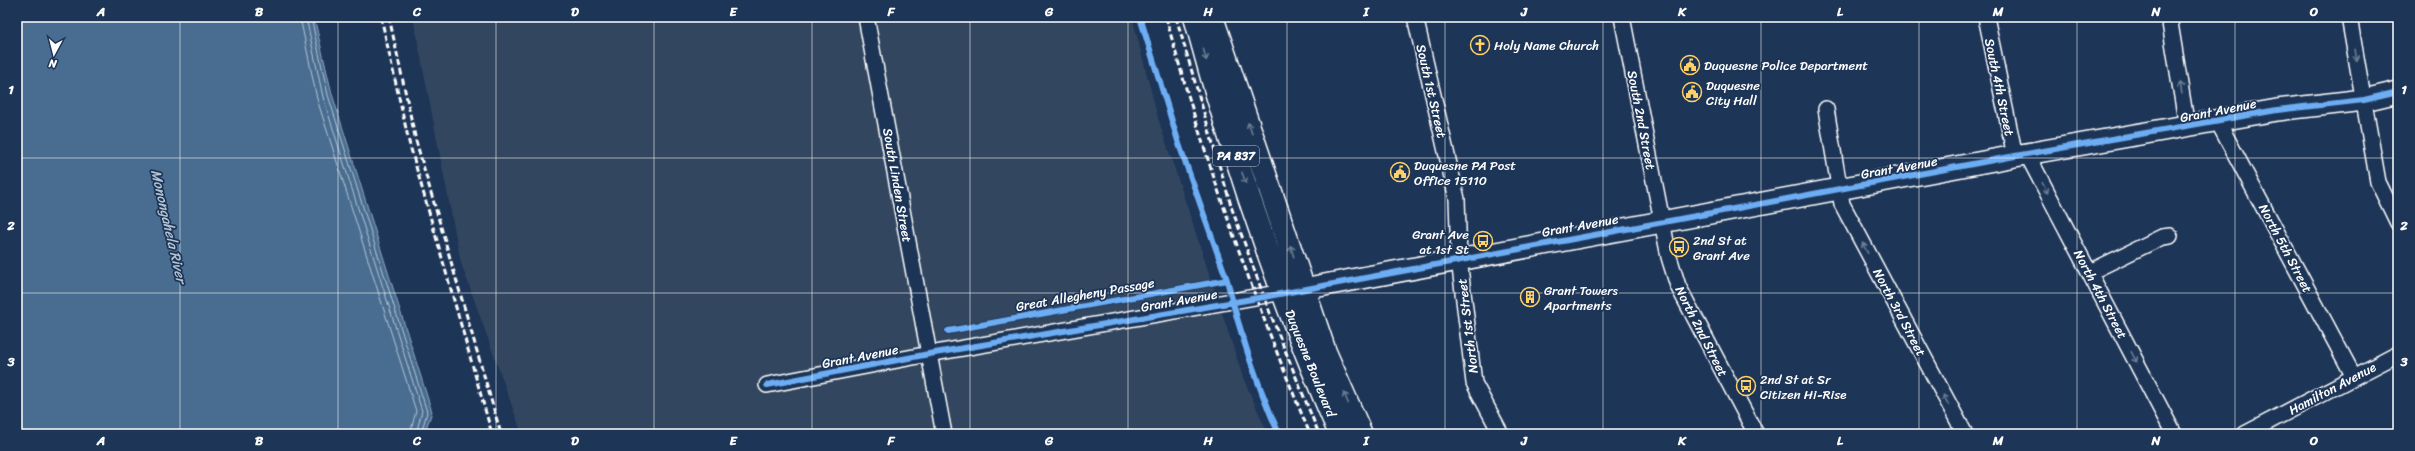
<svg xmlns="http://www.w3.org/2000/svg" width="2415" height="451" viewBox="0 0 2415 451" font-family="Sriracha,sans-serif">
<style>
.built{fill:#33465f}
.water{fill:#486d90;stroke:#91a7bc}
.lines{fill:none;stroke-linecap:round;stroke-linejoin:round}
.shore{stroke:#b6c5d3;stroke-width:1}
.street-casing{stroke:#fff;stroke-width:18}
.secondary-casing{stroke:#fff;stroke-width:24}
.primary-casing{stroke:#fff;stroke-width:25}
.street{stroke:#1d3557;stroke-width:15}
.secondary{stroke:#1d3557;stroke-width:21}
.primary{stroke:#1d3557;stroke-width:22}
.rail{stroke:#fff;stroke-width:3;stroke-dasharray:6 3;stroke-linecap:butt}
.cycleway-casing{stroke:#1d3557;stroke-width:8}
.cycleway{stroke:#6dadf4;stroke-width:6}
.oneway{stroke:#6c7c92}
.grid{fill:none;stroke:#fff;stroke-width:1;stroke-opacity:0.55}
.labels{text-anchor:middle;stroke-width:3.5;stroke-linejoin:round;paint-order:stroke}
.shield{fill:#1d3557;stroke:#bbc2cd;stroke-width:1}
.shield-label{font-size:12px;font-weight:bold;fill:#fff}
.poi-label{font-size:13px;fill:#fff;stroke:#1d3557;text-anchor:start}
.street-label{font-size:13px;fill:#fff;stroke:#1d3557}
.water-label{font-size:14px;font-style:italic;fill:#b6c5d3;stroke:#1d3557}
.neatline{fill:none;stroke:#fff;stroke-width:1.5}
.grid-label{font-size:13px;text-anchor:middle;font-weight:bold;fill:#fff}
</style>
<rect width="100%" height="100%" fill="#1d3557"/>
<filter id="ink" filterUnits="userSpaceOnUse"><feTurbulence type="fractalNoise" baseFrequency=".025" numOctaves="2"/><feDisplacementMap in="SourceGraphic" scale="8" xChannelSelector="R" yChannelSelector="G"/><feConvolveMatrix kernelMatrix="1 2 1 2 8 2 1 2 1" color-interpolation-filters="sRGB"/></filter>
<g filter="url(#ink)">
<path class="built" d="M413,17H1132L1158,118L1244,380L1268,434H522L461,263Z"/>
<path class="water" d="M17,17H314L332,94L432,412L424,434H18Z"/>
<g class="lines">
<path class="shore" d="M300,17L317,99L416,411L410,434
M306,17L323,97L422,411L416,434
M311,17L328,95L427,412L421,434"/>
<g class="street-casing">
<path id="street" d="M866,17L944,434
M1415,17L1457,199L1459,259L1474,383L1501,434
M1622,17L1669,257L1678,286L1756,434
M1986,17L2015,156
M2169,17L2187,127
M2349,17L2378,182L2398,223
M1826,109L1842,204L1965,434
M2217,120L2354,377
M2027,154L2174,434
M2090,272L2162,237L2170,236
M767,385L929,354L1283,292
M2245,434L2398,354"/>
</g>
<g class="secondary-casing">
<path id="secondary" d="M1287,292L2015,156L2277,110L2364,100L2398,92"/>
</g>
<g class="primary-casing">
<path id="primary" d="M1195,17C1233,159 1281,299 1340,434
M1212,17L1325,352L1361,434"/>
</g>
<use href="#street" class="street"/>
<use href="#secondary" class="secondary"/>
<use href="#primary" class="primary"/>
<path class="rail" d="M381,17L409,142L492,434
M389,17L416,141L501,434
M1166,17C1204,159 1253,298 1310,434
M1176,17L1232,209L1270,313L1319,434"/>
<g class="cycleway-casing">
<path id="cycleway" d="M1227,280C1240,334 1257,384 1279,434
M948,331L1227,280L1179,144L1140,17
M767,385L929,354L1264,297L2015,156L2277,110L2364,100L2398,92"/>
</g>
<use href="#cycleway" class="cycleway"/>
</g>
<defs><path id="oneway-shaft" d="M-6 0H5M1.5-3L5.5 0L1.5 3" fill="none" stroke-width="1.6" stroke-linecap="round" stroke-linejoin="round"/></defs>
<g class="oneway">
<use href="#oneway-shaft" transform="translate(1205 55) rotate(75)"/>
<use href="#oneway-shaft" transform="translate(2356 55) rotate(80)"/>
<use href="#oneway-shaft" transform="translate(2181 88) rotate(-99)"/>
<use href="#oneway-shaft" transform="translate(1250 128) rotate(-109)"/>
<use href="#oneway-shaft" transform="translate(1244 178) rotate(70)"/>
<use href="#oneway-shaft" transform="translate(2045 188) rotate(62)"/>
<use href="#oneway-shaft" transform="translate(1865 248) rotate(-118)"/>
<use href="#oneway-shaft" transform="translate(1292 251) rotate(-107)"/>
<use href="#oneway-shaft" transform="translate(2134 357) rotate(62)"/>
<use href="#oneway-shaft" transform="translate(1346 398) rotate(-113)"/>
<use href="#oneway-shaft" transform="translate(1946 400) rotate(-118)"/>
</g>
</g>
<path class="grid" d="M180,17V434M338,17V434M496,17V434M654,17V434M812,17V434M970,17V434M1128,17V434M1287,17V434M1445,17V434M1603,17V434M1761,17V434M1919,17V434M2077,17V434M2235,17V434M17,158H2398M17,293H2398"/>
<defs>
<g id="church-ring" transform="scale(1)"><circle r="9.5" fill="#1d3557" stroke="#ffd166" stroke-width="1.5"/><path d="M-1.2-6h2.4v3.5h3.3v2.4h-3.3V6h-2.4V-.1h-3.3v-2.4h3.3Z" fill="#ffd166"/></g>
<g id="civic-ring" transform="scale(1)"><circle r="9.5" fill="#1d3557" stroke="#ffd166" stroke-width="1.5"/><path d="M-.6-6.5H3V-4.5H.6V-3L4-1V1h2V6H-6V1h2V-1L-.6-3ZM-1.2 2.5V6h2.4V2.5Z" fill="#ffd166"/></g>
<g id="bus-ring" transform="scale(1)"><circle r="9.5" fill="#1d3557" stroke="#ffd166" stroke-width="1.5"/><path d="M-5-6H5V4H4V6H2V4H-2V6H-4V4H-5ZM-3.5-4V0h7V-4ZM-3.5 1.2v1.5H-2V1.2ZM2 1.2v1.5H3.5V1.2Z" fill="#ffd166"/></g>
<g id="building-ring" transform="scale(1)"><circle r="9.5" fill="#1d3557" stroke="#ffd166" stroke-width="1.5"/><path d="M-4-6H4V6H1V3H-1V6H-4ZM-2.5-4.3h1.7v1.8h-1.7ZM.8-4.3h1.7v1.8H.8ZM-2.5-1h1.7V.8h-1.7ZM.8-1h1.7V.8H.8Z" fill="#ffd166"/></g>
</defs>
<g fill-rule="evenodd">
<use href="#church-ring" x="1480" y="45"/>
<use href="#civic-ring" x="1690" y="65"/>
<use href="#civic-ring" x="1692" y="92"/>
<use href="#civic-ring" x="1400" y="172"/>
<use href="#bus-ring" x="1483" y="241"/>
<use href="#bus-ring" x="1679" y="247"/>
<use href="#building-ring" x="1530" y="297"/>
<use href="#bus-ring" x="1746" y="386"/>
</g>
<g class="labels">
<rect class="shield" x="1213" y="146" width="46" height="20" rx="3"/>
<g class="shield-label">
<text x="1236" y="160">PA 837</text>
</g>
<g class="poi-label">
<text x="1494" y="50">Holy Name Church</text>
<text x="1704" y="70">Duquesne Police Department</text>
<text x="1706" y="90">Duquesne<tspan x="1706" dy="15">City Hall</tspan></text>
<text x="1414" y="170">Duquesne PA Post<tspan x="1414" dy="15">Office 15110</tspan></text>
<text x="1469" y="239" text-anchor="end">Grant Ave<tspan x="1469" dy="15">at 1st St</tspan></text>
<text x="1693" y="245">2nd St at<tspan x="1693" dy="15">Grant Ave</tspan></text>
<text x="1544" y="295">Grant Towers<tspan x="1544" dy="15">Apartments</tspan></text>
<text x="1760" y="384">2nd St at Sr<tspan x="1760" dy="15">Citizen Hi-Rise</tspan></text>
</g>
<g class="street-label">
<text transform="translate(2000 87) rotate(78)" y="5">South 4th Street</text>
<text transform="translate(1432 91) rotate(77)" y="5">South 1st Street</text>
<text transform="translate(2218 110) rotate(-11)" y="5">Grant Avenue</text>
<text transform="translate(1642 120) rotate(79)" y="5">South 2nd Street</text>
<text transform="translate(1899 167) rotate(-10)" y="5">Grant Avenue</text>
<text transform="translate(898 185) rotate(80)" y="5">South Linden Street</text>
<text transform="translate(1580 225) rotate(-10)" y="5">Grant Avenue</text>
<text transform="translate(2286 248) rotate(62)" y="5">North 5th Street</text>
<text transform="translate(1085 294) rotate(-10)" y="5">Great Allegheny Passage</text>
<text transform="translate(2101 294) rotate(62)" y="5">North 4th Street</text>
<text transform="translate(1179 300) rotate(-10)" y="5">Grant Avenue</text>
<text transform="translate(1900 312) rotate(62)" y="5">North 3rd Street</text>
<text transform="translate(1467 326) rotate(-97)" y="5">North 1st Street</text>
<text transform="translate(1702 331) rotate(63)" y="5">North 2nd Street</text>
<text transform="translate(860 356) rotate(-11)" y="5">Grant Avenue</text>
<text transform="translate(1311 363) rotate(68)" y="5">Duquesne Boulevard</text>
<text transform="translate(2332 388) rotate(-28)" y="5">Hamilton Avenue</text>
</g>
<g class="water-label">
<text transform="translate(169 226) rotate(77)" y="5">Monongahela River</text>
</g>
</g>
<rect width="2415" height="451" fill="none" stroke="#1d3557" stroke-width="44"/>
<g transform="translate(54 54) rotate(187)" stroke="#1d3557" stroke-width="3" paint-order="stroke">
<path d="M0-3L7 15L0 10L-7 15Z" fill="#ffffff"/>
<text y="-6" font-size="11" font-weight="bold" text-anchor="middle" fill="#ffffff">N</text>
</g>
<rect x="22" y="22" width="2371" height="407" class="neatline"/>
<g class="grid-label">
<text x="101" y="16">A</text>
<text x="259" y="16">B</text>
<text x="417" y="16">C</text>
<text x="575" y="16">D</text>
<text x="733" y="16">E</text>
<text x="891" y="16">F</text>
<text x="1049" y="16">G</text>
<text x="1208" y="16">H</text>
<text x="1366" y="16">I</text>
<text x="1524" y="16">J</text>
<text x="1682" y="16">K</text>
<text x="1840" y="16">L</text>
<text x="1998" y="16">M</text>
<text x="2156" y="16">N</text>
<text x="2314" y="16">O</text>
<text x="11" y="94">1</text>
<text x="2404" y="94">1</text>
<text x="11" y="230">2</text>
<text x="2404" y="230">2</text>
<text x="11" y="366">3</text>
<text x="2404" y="366">3</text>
<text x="101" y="445">A</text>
<text x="259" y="445">B</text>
<text x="417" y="445">C</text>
<text x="575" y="445">D</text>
<text x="733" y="445">E</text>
<text x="891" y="445">F</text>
<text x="1049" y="445">G</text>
<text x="1208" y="445">H</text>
<text x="1366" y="445">I</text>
<text x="1524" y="445">J</text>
<text x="1682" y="445">K</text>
<text x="1840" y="445">L</text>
<text x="1998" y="445">M</text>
<text x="2156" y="445">N</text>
<text x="2314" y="445">O</text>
</g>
</svg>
